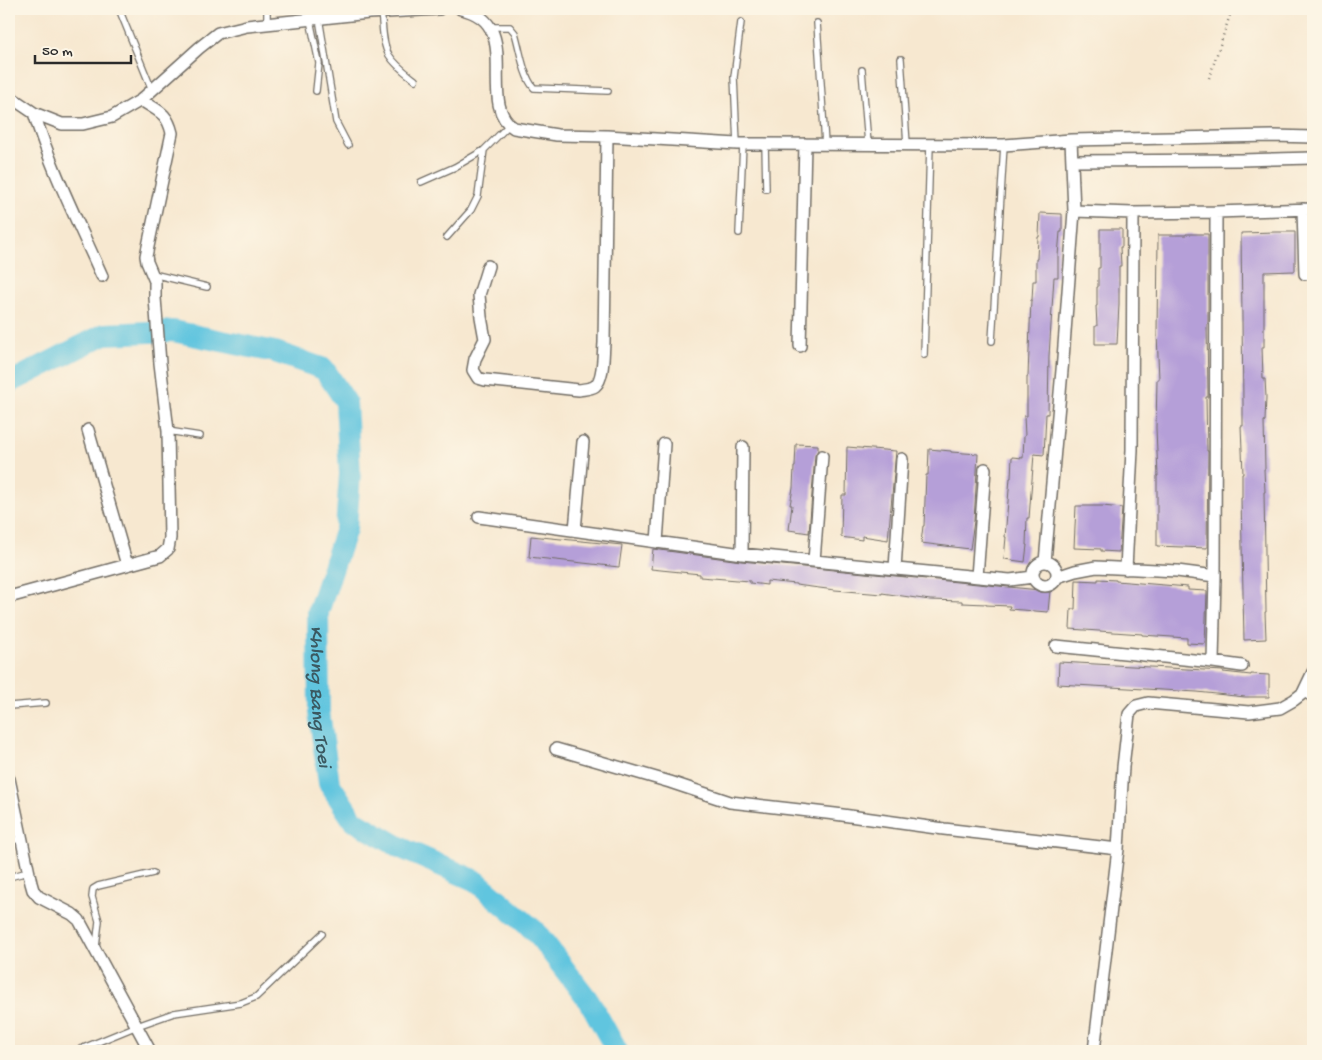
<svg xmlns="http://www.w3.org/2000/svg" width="1322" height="1060" viewBox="0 0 1322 1060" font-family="'Gochi Hand',sans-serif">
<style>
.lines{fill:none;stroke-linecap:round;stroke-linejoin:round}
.river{stroke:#61c5df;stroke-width:22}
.building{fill:#b59fd8}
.lane-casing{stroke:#726d65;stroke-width:8}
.street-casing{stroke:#726d65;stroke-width:14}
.path{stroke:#726d65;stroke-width:2.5;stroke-dasharray:1 4;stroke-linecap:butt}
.lane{stroke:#fff;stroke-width:5.5}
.street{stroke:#fff;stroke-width:11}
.labels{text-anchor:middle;stroke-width:4.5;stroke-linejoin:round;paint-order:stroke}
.water-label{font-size:20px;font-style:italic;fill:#3b5961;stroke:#fcf5e5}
</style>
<rect width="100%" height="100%" fill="#fcf5e5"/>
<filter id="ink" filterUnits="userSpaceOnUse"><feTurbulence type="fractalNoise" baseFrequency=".02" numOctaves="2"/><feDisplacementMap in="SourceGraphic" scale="10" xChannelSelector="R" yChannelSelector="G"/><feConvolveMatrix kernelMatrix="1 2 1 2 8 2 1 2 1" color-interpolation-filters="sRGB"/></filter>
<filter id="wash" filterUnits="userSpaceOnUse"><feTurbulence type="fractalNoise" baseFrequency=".0096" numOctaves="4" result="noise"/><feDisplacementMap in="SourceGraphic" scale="20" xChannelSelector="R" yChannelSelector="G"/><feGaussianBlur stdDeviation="1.12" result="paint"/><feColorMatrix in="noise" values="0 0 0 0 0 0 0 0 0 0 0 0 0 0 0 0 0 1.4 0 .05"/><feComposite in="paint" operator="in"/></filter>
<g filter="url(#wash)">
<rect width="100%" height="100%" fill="#f7e8d0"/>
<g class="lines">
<path class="river" id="s1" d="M9,383L105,334L173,331L275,352L324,369L346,402L350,474L346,529L318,612L319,712L329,783L353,820L401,848L476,881L536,932L591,1004L617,1051"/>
</g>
<g id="blocks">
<path class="building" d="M1040,213L1062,214V232H1060L1058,256V277H1054L1049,356L1048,414H1046L1044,455L1034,454L1029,518H1027L1026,545H1027L1025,562L1004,559L1006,537H1005L1010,478H1011L1012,457L1023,458L1024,436H1025L1024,416H1027V376H1028L1031,300H1032L1033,281H1036V259H1037L1038,237H1039Z
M1100,229H1122V247H1120L1121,266H1119V304L1117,344H1095V326H1097L1096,306H1097V287H1098V268H1100Z
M1275,232H1295V271L1264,272V347H1262L1263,379H1265L1266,397L1265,421H1264L1265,469H1264L1265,492H1264L1266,612H1265L1266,639L1244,640L1241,498H1242V474H1243L1241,426H1243V403L1241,233Z
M1186,234H1208V324H1207L1208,397H1206L1207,451H1208L1207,548L1157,546V476H1158L1156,428L1157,379H1159L1157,334L1158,235H1186Z
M796,444L818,445V450L815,455L809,533L789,530L792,505H790L793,488L794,467H795Z
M847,447L896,451L888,540L862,536V540L841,537L842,495H846Z
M929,449L951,451V452L978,454L974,521L970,549L921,543L923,526H924L926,475H928Z
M1076,506H1103L1122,508L1119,552L1101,551V549L1074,548Z
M531,536L622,545L619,567L529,557Z
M653,549L741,561L1050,591L1048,612L1009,609L1010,606L986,605V604L962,603V601L930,600L882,593V594L835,590L796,585V584L767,581V585L750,583V581L700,577V574L651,569Z
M1098,579L1116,580V581L1188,587V590L1207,591L1205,644L1187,643V638L1142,635V634L1070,629L1071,609H1075L1076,580L1098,581Z
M1059,662L1223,671V672L1251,675V674L1269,675V697H1245L1197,692L1058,684Z"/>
</g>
</g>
<g filter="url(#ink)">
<use href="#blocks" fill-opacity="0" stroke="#726d65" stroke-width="1"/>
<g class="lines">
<g class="lane-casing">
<path id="lane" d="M119,9L152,90
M267,9V24
M381,12C383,26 382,43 389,55C395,65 406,73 415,80
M319,18L336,122L348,145
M310,20L319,63L316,91
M817,23L825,144
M491,27H510L515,33C520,49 523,76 534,88L608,91
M901,59L907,144
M862,70L868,144
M737,144L734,77L741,22
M765,144L766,189
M421,182L455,167L484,150L509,125
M739,233L743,144
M447,237L471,210L478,196L484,150
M153,274L207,287
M992,341L1004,145
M924,355L930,144
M168,431L200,436
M1303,693L1313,700
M9,706L46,703
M9,841L21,839
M9,877L28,872
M96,947L99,921L92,897L93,889L98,886L153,873
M76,1051L137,1026L174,1013L241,1003L256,997L322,934"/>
</g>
<g class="street-casing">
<path id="street" d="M461,9C526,22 475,104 514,128L557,135L607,136L737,144L1004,145L1071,140L1273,136L1313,137
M9,96L34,113L62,124H83L112,117L141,100L199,48L218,33L247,26L369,13L439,9
M34,113C51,169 78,222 102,276
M1072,161L1241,160L1313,158
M1303,209L1305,274
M1074,211L1133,213L1216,212
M488,266L479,295L481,317L485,339L475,359L473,370L478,378L485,380L579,390C584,389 591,389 595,386C604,379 603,354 604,343L607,136
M800,346L805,144
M88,430L127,565
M479,517L742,554L1010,580L1033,577
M575,530L583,442
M657,542L664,444
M742,554L743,447
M814,561L822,456
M1033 574a12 12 0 1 1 24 0a12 12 0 1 1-24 0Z
M1045,562L1063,359L1074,211L1071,140
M895,569L902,459
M1126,569L1132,450L1133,213
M1215,576L1216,212L1313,209
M977,577L985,469
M1057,577L1075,571L1096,567L1177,571L1215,576L1213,662
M9,597L160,556L168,549L170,538L168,431L160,363L155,298V281L147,262L146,256L172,133C167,112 158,111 141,100
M1056,646L1213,662L1242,666
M556,749L670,782L730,802L835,814L944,829L1118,849
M9,779L31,883L33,890L39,897L72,914L79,920L150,1051
M1094,1051L1118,849L1123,767L1129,714L1136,706L1148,703L1249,712L1280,708L1294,700L1303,693L1313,672"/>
</g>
<path class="path" d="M1209,78L1232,9"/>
<use href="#lane" class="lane"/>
<use href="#street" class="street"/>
</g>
</g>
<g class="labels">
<g class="water-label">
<text dy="7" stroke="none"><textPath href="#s1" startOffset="671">Khlong Bang Toei</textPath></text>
</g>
</g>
<rect width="1322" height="1060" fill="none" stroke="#fcf5e5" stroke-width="30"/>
<path d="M35 55v8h96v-8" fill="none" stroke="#2b2b2b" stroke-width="2.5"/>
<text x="42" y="55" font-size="15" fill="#2b2b2b" stroke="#fcf5e5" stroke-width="4" paint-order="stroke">50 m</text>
</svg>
